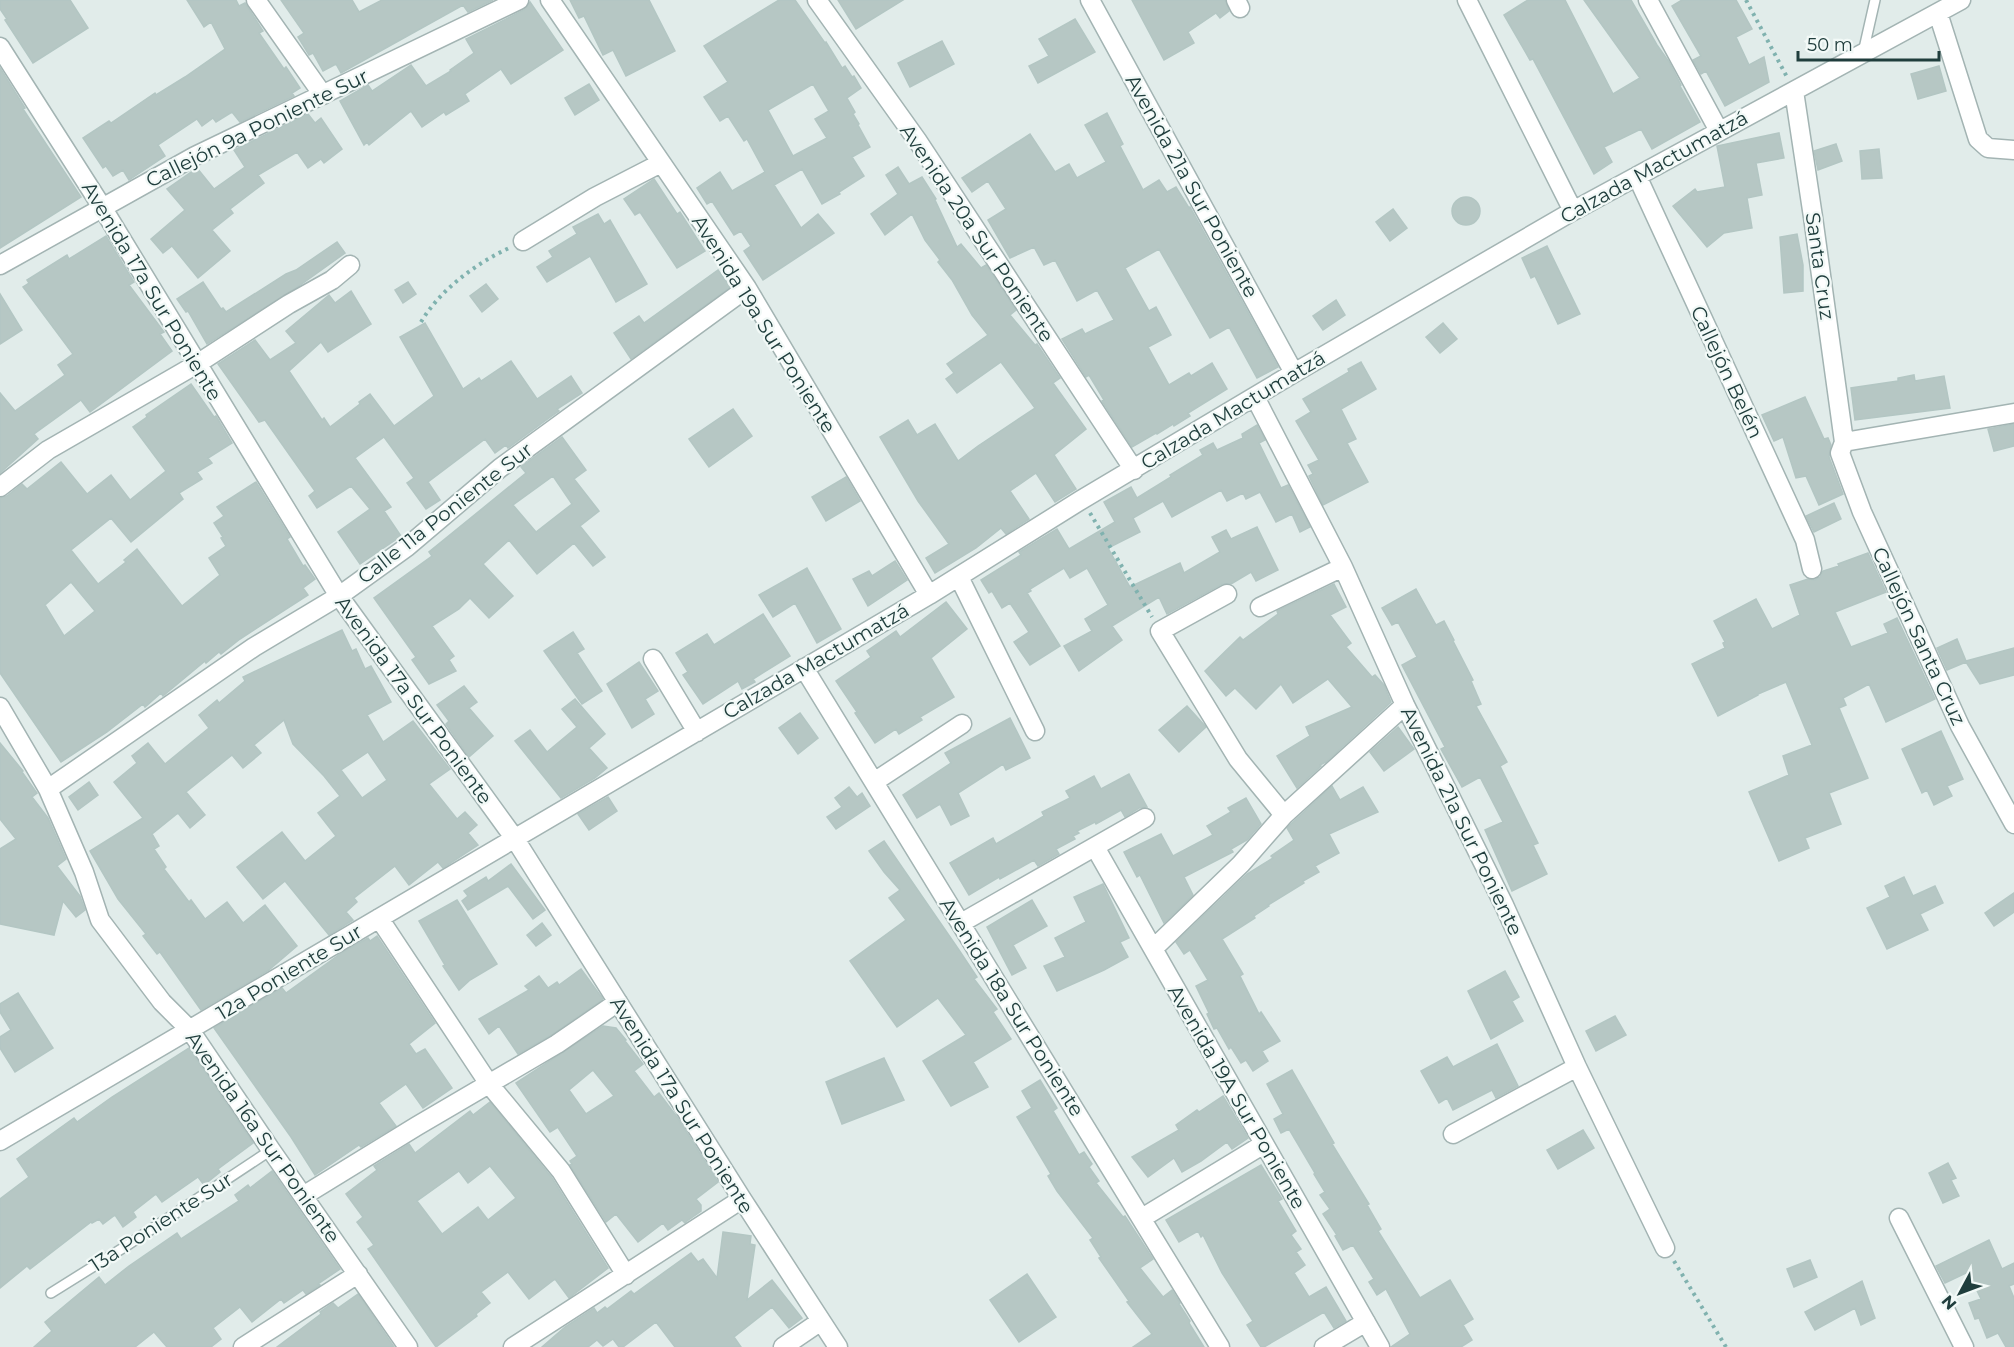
<svg xmlns="http://www.w3.org/2000/svg" width="2014" height="1347" viewBox="0 0 2014 1347" font-family="Montserrat,sans-serif">
<style>
.building{fill:#b6c7c4;stroke:#b3c6c3;stroke-width:1.5;fill-rule:evenodd}
.lines{fill:none;stroke-linecap:round;stroke-linejoin:round}
.lane-casing{stroke:#a3b4b3;stroke-width:12}
.street-casing{stroke:#a3b4b3;stroke-width:21}
.path{stroke:#80b2af;stroke-width:4;stroke-dasharray:3 4.5;stroke-linecap:butt}
.lane{stroke:#fff;stroke-width:9}
.street{stroke:#fff;stroke-width:18}
.labels{text-anchor:middle;stroke-width:4.5;stroke-linejoin:round;paint-order:stroke}
.street-label{font-size:20px;fill:#203e3d;stroke:#f2f9f7}
</style>
<rect width="100%" height="100%" fill="#e1ecea"/>
<path class="building" d="M0,0H70L88,28L33,63L5,20L7,19L0,9Z
M187,0H236L239,6L245,3L263,31L259,33L284,69L286,67L300,88L292,93L294,96L240,122L232,112L216,122L213,118L202,126L197,119L158,145L165,156L129,180L123,170L113,176L106,166L103,168L83,138L109,121L111,123L155,93L156,95L185,77L225,49L211,22L204,27Z
M281,0H352L359,12L382,0H493L468,12L463,5L341,73L336,64L323,71L313,53L309,55L298,37L304,33Z
M570,0H649L675,51L626,76L613,50L603,55L584,16L579,18Z
M779,0H795L825,43L826,42L842,68L845,66L852,77L854,76L861,88L847,98L855,112L853,114L859,124L858,125L870,147L852,157L864,176L839,192L840,194L822,204L802,169L774,185L801,228L818,214L834,233L763,280L744,251L751,246L741,231L734,235L712,201L707,204L697,188L720,172L732,191L765,172L747,139L744,141L728,116L720,121L704,97L728,82L704,46ZM813,84L829,111L815,119L827,138L793,156L768,110Z
M838,0H903L856,29Z
M1132,0H1225L1229,11L1220,18L1216,13L1188,32L1194,43L1164,60Z
M1528,0H1565L1613,94L1640,78L1584,0H1631L1657,45L1669,62L1681,85L1680,86L1700,122L1652,149L1641,129L1604,147L1612,162L1594,174L1533,59L1530,60L1504,15Z
M1682,0H1736L1752,29L1736,37L1749,65L1764,57L1769,82L1725,106L1706,71L1701,74L1693,60L1701,56L1672,6Z
M530,2L563,50L511,84L501,69L465,94L469,101L446,115L444,112L422,127L411,111L369,145L367,142L364,145L340,101L368,85L372,91L411,65L426,86L451,71L450,70L474,53L466,39L524,10Z
M1075,19L1095,52L1038,83L1029,66L1049,56L1039,39Z
M942,41L954,64L910,87L898,63Z
M1939,66L1946,91L1918,99L1911,74Z
M0,68L25,108L23,109L81,197L0,248Z
M589,84L599,100L575,115L565,98Z
M1107,113L1123,144L1120,146L1143,190L1159,180L1167,192L1176,187L1189,208L1190,207L1278,367L1257,378L1229,327L1210,338L1159,249L1125,268L1149,311L1156,307L1171,335L1148,347L1169,385L1189,373L1191,376L1212,363L1227,389L1188,413L1190,416L1174,426L1173,424L1157,434L1156,433L1132,447L1102,401L1104,400L1089,375L1086,377L1062,339L1082,329L1085,334L1114,320L1097,290L1077,301L1055,260L1044,265L1034,247L1010,258L988,220L1006,209L988,181L972,192L962,178L1030,134L1055,172L1069,164L1077,178L1106,162L1085,125Z
M308,114L315,123L321,118L342,149L324,163L321,159L308,168L297,152L258,175L264,183L230,209L233,213L212,230L230,251L198,278L172,246L163,253L151,239L185,210L167,189L197,168L214,189L245,167L234,150Z
M1779,133L1784,158L1756,163L1762,195L1747,198L1752,228L1724,233L1707,247L1673,206L1695,189L1697,192L1725,187L1717,146Z
M1836,144L1842,161L1818,170L1814,151Z
M1879,149L1882,178L1862,179L1860,151Z
M898,167L909,184L922,177L936,199L935,200L957,247L961,244L981,268L986,265L1016,310L1010,315L1035,345L1037,344L1060,378L1053,383L1086,429L1054,455L1076,489L1055,502L1036,473L1010,491L1029,519L1006,534L1001,528L976,548L935,573L926,558L949,544L918,501L880,437L908,420L917,435L935,424L958,461L978,446L1035,408L1001,362L957,393L946,379L954,373L947,364L988,335L972,315L952,280L938,262L940,260L925,240L912,214L885,235L871,214L898,194L886,175Z
M654,179L677,214L680,212L705,251L677,268L640,212L635,215L624,199Z
M1452 211a14 14 0 1 1 28 0a14 14 0 1 1-28 0Z
M1393,209L1407,228L1390,241L1376,222Z
M598,214L604,224L610,220L647,284L616,302L590,256L547,282L537,267L553,257L549,251L577,234L573,227Z
M1797,234L1803,265V291L1784,293L1780,237Z
M106,236L134,282L129,285L164,332L160,334L172,351L90,412L81,400L34,434L38,439L0,473V393L15,411L65,375L58,365L73,354L23,287L29,283L27,280L67,255L69,259Z
M337,242L345,253L299,286L207,344L188,311L186,312L177,299L203,282L221,309L223,308L226,312L286,274L296,270Z
M1547,246L1580,314L1558,324L1535,276L1531,278L1522,258Z
M718,270L730,287L631,359L614,333L639,316L644,323Z
M408,282L416,294L403,303L395,290Z
M486,284L498,299L482,312L470,296Z
M351,291L371,324L328,352L321,342L289,371L322,420L324,418L330,427L360,404L359,402L370,394L394,426L434,396L400,337L425,323L463,389L479,378L481,381L511,361L537,399L571,376L582,393L557,409L559,411L549,418L508,448L506,445L495,453L485,439L428,482L440,500L426,509L407,483L414,478L384,437L355,458L391,507L384,511L401,536L360,564L338,532L370,509L351,486L317,508L309,496L315,491L265,420L259,422L218,364L255,340L270,360L296,343L286,331L329,295L335,303Z
M0,294L22,330L0,344Z
M1336,300L1345,315L1323,330L1313,316Z
M1443,323L1457,339L1440,353L1426,337Z
M1361,362L1376,389L1341,409L1356,439L1347,443L1368,482L1323,505L1309,476L1313,474L1308,465L1319,460L1296,421L1311,412L1303,399L1349,372L1348,369Z
M1914,375L1915,381L1944,376L1950,408L1855,420L1851,388L1898,381V378Z
M191,384L214,417L216,416L232,443L208,458L212,463L197,472L202,479L179,493L183,499L131,542L111,518L71,550L98,584L126,562L124,560L137,549L182,606L220,575L209,558L226,546L221,538L223,537L214,523L224,516L217,507L256,482L290,537L287,539L303,566L305,565L315,579L303,588L308,595L240,639L221,654L219,652L206,663L205,661L163,696L161,693L145,707L143,704L107,732L61,762L0,673V498L7,496L22,484L27,489L61,462L87,494L111,475L130,500L166,471L133,427L147,417L146,415ZM71,582L95,611L64,636L45,605Z
M1805,397L1824,439L1828,438L1831,445L1829,457L1843,494L1819,505L1806,476L1796,478L1783,437L1774,441L1762,415Z
M733,409L752,436L709,467L689,439Z
M2014,424V446L1994,451L1988,429Z
M1257,425L1265,440L1259,443L1281,488L1288,485L1310,527L1300,532L1292,514L1276,522L1260,492L1246,499L1243,493L1227,501L1221,490L1172,517L1163,501L1133,518L1140,532L1108,548L1130,587L1180,563L1184,573L1220,552L1212,537L1226,530L1231,539L1257,527L1278,570L1256,581L1251,572L1231,584H1222L1167,614L1159,597L1112,626L1122,640L1079,671L1064,646L1092,631L1085,619L1108,605L1087,568L1070,578L1064,568L1030,589L1031,591L1027,593L1060,646L1030,665L1014,642L1029,632L1010,603L1002,608L992,591L989,593L981,580L1021,555L1019,552L1057,529L1069,549L1115,522L1104,502L1131,487L1137,498L1171,477L1170,475L1203,455L1200,450L1213,443L1217,450L1243,438L1242,434Z
M562,437L586,470L574,479L599,511L580,526L605,557L593,566L574,543L537,574L509,540L483,564L513,596L489,618L470,598L459,609L432,626L454,656L449,660L456,671L429,684L412,660L416,657L374,598L432,556L429,552L526,473L521,467ZM553,476L572,504L536,532L513,505Z
M846,477L860,501L826,521L812,497Z
M1834,503L1841,519L1814,532L1806,516Z
M1868,553L1886,592L1835,612L1851,647L1888,633L1884,624L1897,618L1935,699L1886,722L1869,684L1843,698L1846,705L1839,708L1868,778L1829,793L1841,824L1805,838L1809,848L1779,861L1749,792L1789,775L1783,756L1812,745L1786,682L1758,694V695L1718,716L1692,664L1725,648L1723,643L1725,642L1714,621L1756,599L1772,629L1800,615L1790,585L1808,579L1815,580L1820,577L1823,571L1839,566L1838,564Z
M895,561L907,580L868,606L853,579L869,571L872,576Z
M807,568L841,629L817,643L795,603L773,617L759,595Z
M1334,584L1346,607L1330,615L1351,643L1346,647L1372,677L1375,675L1384,685L1391,702L1326,762L1320,765L1321,766L1297,788L1277,756L1310,736L1306,727L1352,707L1328,679L1293,703L1281,684L1256,709L1235,688L1226,696L1205,671L1240,637L1243,640L1278,614L1277,611Z
M1416,589L1436,625L1444,621L1454,640L1453,641L1473,680L1471,681L1481,704L1476,706L1507,762L1500,766L1538,843L1533,845L1547,874L1512,891L1485,830L1503,822L1480,777L1462,787L1441,749L1445,747L1402,665L1417,657L1398,622L1392,625L1382,608Z
M946,602L967,629L931,658L954,697L920,717L922,720L899,734L896,729L875,743L855,713L857,712L836,681L871,657L867,651L896,631L900,637Z
M763,614L790,656L753,679L755,682L742,689L738,681L703,704L683,675L688,672L676,653L707,634L714,645Z
M342,630L352,651L356,649L365,669L371,666L391,702L367,715L383,742L413,721L450,769L429,784L457,819L465,812L477,825L468,833L478,845L443,868L438,862L409,885L395,866L354,898L357,902L346,912L353,920L329,935L285,881L263,899L237,867L282,832L305,861L336,836L318,813L340,796L324,776L293,744L284,720L254,745L261,753L243,768L232,755L186,792L205,815L190,828L178,813L152,834L159,846L154,849L166,867L164,869L189,902L191,900L205,919L227,902L243,923L265,905L297,946L269,970L201,1010L160,952L157,954L143,936L146,934L118,899L90,851L143,818L114,782L137,763L132,756L148,743L165,764L209,728L199,715L217,700L219,703L245,681L243,677ZM368,752L387,780L362,798L341,770Z
M573,632L584,649L577,653L602,691L582,704L544,651Z
M1957,639L1966,661L2014,648V675L1980,684L1966,662L1947,670L1937,648Z
M639,662L658,691L645,699L654,714L632,728L607,684Z
M464,686L477,702L469,708L493,736L469,757L446,724L449,721L437,705Z
M575,699L605,734L589,748L607,768L595,778L561,798L515,741L530,730L547,752L577,727L562,709Z
M1187,706L1206,727L1179,752L1159,730Z
M800,713L818,738L798,754L779,728Z
M1010,718L1030,758L1006,770L1003,764L958,793L969,816L951,825L940,804L917,818L903,795L951,763L945,753Z
M1398,727L1414,749L1384,771L1370,752Z
M1941,731L1963,779L1947,786L1952,796L1934,805L1927,790L1922,793L1902,749Z
M0,743L23,771L22,772L37,793L32,797L48,818L66,859L57,866L80,896L85,910L76,917L63,901L54,935L0,924V849L16,839L0,819Z
M1129,774L1147,807L1139,808L1125,817L1121,810L1096,824L1095,822L1077,831L1079,833L1073,836L1075,839L1056,849L1059,854L1038,866L1034,860L1000,879L999,877L969,895L950,863L993,838L996,844L1044,816L1042,812L1070,798L1066,791L1094,776L1101,789Z
M89,782L98,795L78,810L69,797Z
M1332,786L1340,800L1363,787L1378,812L1329,834L1339,853L1315,866L1319,872L1303,881L1304,883L1268,905L1269,906L1254,916L1255,918L1222,939L1243,974L1240,976L1259,1014L1261,1012L1280,1041L1262,1051L1268,1061L1253,1071L1246,1060L1241,1063L1231,1047L1229,1049L1217,1028L1214,1029L1207,1014L1209,1013L1196,986L1208,980L1190,950L1184,954L1176,942L1247,874L1273,858L1271,856L1294,840L1287,828Z
M849,787L857,797L862,793L870,806L836,829L827,817L842,807L835,798Z
M608,797L617,811L589,830L578,814Z
M1246,798L1261,824L1247,840L1231,849L1233,852L1184,877L1193,895L1164,923L1140,875L1137,877L1124,852L1161,834L1173,856L1213,835L1207,826L1231,812L1228,808Z
M884,841L959,950L977,977L974,979L997,1009L993,1012L1011,1039L973,1062L988,1087L951,1106L923,1061L966,1035L938,998L897,1027L850,961L906,920L889,898L900,890L884,872L869,851Z
M511,864L545,910L533,919L508,886L468,910L462,901L468,896L464,891L486,877L488,881Z
M1904,877L1913,896L1935,886L1943,903L1920,914L1928,930L1887,949L1867,908L1890,897L1885,886Z
M1103,884L1129,938L1120,942L1128,957L1104,970L1057,991L1044,966L1065,957L1055,938L1086,922L1074,897Z
M2014,893V912L1994,926L1985,913Z
M457,900L497,964L470,980L459,990L443,966L445,965L419,921Z
M1032,900L1047,926L1013,945L1026,968L1012,975L987,927Z
M542,923L551,935L536,946L527,935Z
M377,936L435,1023L409,1044L416,1054L425,1049L452,1088L423,1108L406,1084L379,1103L396,1126L361,1147L359,1145L315,1175L291,1137L214,1028L282,988L286,993L343,952L368,938L370,941Z
M581,969L603,999L551,1035L518,1054L499,1026L489,1034L479,1019L529,990L525,986L539,976L548,988L557,982L559,985Z
M1505,971L1519,997L1512,1001L1523,1021L1491,1039L1468,991Z
M18,993L53,1048L15,1072L0,1048V1037L11,1030L0,1012V1004Z
M1615,1016L1626,1035L1596,1051L1586,1031Z
M603,1026L616,1028L626,1040L625,1041L643,1064L634,1071L654,1097L659,1093L677,1117L718,1182L696,1199L701,1205V1211L687,1221L685,1223L682,1220L668,1230L663,1223L638,1242L616,1214L606,1222L570,1165L572,1164L570,1161L577,1156L559,1129L558,1127L550,1132L516,1083ZM593,1070L614,1096L586,1114L569,1090Z
M1497,1044L1518,1086L1496,1098L1492,1090L1453,1110L1447,1098L1439,1103L1421,1071L1447,1057L1453,1067Z
M189,1048L253,1143L218,1169L220,1172L204,1185L198,1177L162,1202L156,1194L133,1212L136,1217L123,1227L115,1215L103,1224L99,1219L92,1223L91,1222L30,1269L27,1266L0,1288V1199L29,1177L17,1159L74,1118L77,1122L112,1097Z
M884,1058L904,1100L842,1124L826,1082Z
M1292,1070L1334,1143L1332,1144L1369,1204L1367,1205L1381,1229L1378,1231L1420,1298L1450,1280L1473,1319L1463,1325L1472,1340L1461,1347H1391L1410,1334L1386,1289L1377,1295L1369,1282L1374,1279L1353,1245L1343,1250L1335,1236L1337,1235L1323,1214L1330,1209L1320,1195L1325,1192L1314,1174L1315,1173L1289,1129L1281,1133L1274,1119L1283,1114L1267,1084Z
M1040,1080L1057,1108L1053,1111L1079,1155L1084,1152L1092,1164L1089,1167L1099,1181L1096,1183L1123,1217L1125,1216L1153,1259L1140,1268L1163,1297L1172,1290L1180,1303L1179,1304L1190,1321L1189,1323L1204,1347H1133L1152,1334L1127,1302L1129,1301L1099,1258L1101,1257L1090,1240L1093,1238L1057,1191L1048,1176L1051,1174L1017,1117L1032,1108L1022,1091Z
M1223,1096L1248,1138L1232,1149L1227,1142L1201,1161L1182,1172L1174,1158L1148,1177L1132,1157L1179,1130L1176,1125L1197,1110L1199,1112Z
M490,1102L552,1178L608,1268L569,1298L555,1279L529,1299L508,1272L481,1292L490,1303L476,1314L477,1316L436,1347L368,1249L374,1245L357,1222L363,1217L346,1194L377,1170L374,1166L409,1144L415,1153L470,1111L473,1115ZM490,1166L516,1198L488,1220L478,1207L442,1234L417,1201L459,1171L468,1183Z
M1583,1130L1594,1148L1558,1169L1547,1150Z
M1948,1163L1956,1178L1951,1180L1959,1196L1943,1203L1929,1173Z
M1261,1165L1282,1199L1278,1201L1296,1231L1291,1235L1301,1249L1296,1252L1305,1265L1294,1273L1309,1297L1326,1287L1346,1321L1334,1328L1324,1312L1264,1347H1261L1247,1325L1253,1321L1222,1273L1203,1235L1201,1237L1198,1231L1179,1242L1166,1220Z
M272,1171L340,1269L318,1284L320,1285L306,1294L303,1290L284,1303L281,1299L252,1322L240,1307L213,1328L221,1339L211,1347H167L154,1332L135,1347H34L52,1331L45,1322L99,1277L105,1285L129,1266L177,1233L181,1239L239,1201L235,1195L248,1185L250,1188Z
M723,1232L751,1236L750,1244L755,1245L747,1300L772,1280L802,1318L789,1328L772,1307L734,1337L741,1347H675L656,1322L623,1347H619L613,1339L603,1346L597,1340L588,1347H542L565,1327L594,1308L597,1313L605,1307L607,1309L631,1291L634,1294L691,1253L698,1262L703,1259L717,1278Z
M1989,1240L2002,1269L2014,1263V1284L2009,1286L2014,1298V1347H2006L1998,1333L1987,1338L1979,1318L1975,1319L1969,1303L1981,1299L1968,1272L1945,1283L1936,1266Z
M1810,1260L1817,1277L1794,1287L1787,1269Z
M1027,1274L1056,1317L1019,1342L990,1300Z
M1862,1281L1875,1318L1861,1325L1855,1308L1815,1330L1805,1312Z
M358,1294L394,1347H277L321,1314L320,1312L333,1303L338,1308Z"/>
<g class="lines">
<g class="lane-casing">
<path id="lane" d="M1863,53L1875,0
M51,1293L123,1248L271,1150"/>
</g>
<g class="street-casing">
<path id="street" d="M256,0L323,95
M550,0L747,288L929,595
M817,0L917,140L1134,470
M1090,0L1294,373
M1236,0L1240,8
M1467,0L1573,211
M1648,0L1719,131
M1938,13L1978,139L1988,148L2014,150
M0,47L102,207L339,596L515,839L742,1199L838,1347
M1794,91L1813,217L1844,442L1840,453L1862,512L1960,726L2014,824
M1637,176L1805,540L1812,569
M523,241L595,197L661,163
M0,265L195,156L519,0
M1255,397L1343,567L1405,705L1504,905L1577,1067L1665,1248
M1844,442L2014,413
M0,487L48,450L197,364L289,304L332,280L350,265
M959,577L1035,731
M1227,594L1160,631L1238,759L1284,815
M1260,607L1343,567
M653,659L697,732
M804,668L1220,1347
M0,707L48,789L84,872L100,920L162,1002L190,1030L271,1150L408,1347
M874,782L962,724
M48,789L254,647L339,596L407,547L500,468L747,288
M1095,847L1380,1347
M379,918L489,1084L561,1171L626,1275
M961,923L1145,818
M1153,949L1241,864L1284,815L1405,705
M1453,1134L1577,1067
M0,1141L929,595L1081,500L1294,373L1573,211L1961,0
M303,1196L417,1126L557,1044L618,1002
M1142,1218L1264,1144
M1899,1218L1964,1347
M243,1347L358,1274
M513,1347L742,1199
M783,1347L821,1321
M1324,1347L1366,1322"/>
</g>
<path class="path" d="M1746,0L1787,77
M421,322C440,290 475,264 509,248
M1090,513L1152,617
M1674,1261L1726,1347"/>
<use href="#lane" class="lane"/>
<use href="#street" class="street"/>
</g>
<g class="labels">
<g class="street-label">
<text transform="translate(257 128) rotate(-26)" y="7">Callejón 9a Poniente Sur</text>
<text transform="translate(1654 167) rotate(-29)" y="7">Calzada Mactumatzá</text>
<text transform="translate(1192 186) rotate(61)" y="7">Avenida 21a Sur Poniente</text>
<text transform="translate(977 233) rotate(56)" y="7">Avenida 20a Sur Poniente</text>
<text transform="translate(1820 266) rotate(82)" y="7">Santa Cruz</text>
<text transform="translate(152 291) rotate(59)" y="7">Avenida 17a Sur Poniente</text>
<text transform="translate(764 324) rotate(58)" y="7">Avenida 19a Sur Poniente</text>
<text transform="translate(1727 372) rotate(65)" y="7">Callejón Belén</text>
<text transform="translate(1233 410) rotate(-31)" y="7">Calzada Mactumatzá</text>
<text transform="translate(445 513) rotate(-38)" y="7">Calle 11a Poniente Sur</text>
<text transform="translate(1919 636) rotate(65)" y="7">Callejón Santa Cruz</text>
<text transform="translate(816 661) rotate(-30)" y="7">Calzada Mactumatzá</text>
<text transform="translate(414 700) rotate(54)" y="7">Avenida 17a Sur Poniente</text>
<text transform="translate(1462 821) rotate(64)" y="7">Avenida 21a Sur Poniente</text>
<text transform="translate(289 972) rotate(-31)" y="7">12a Poniente Sur</text>
<text transform="translate(1012 1007) rotate(58)" y="7">Avenida 18a Sur Poniente</text>
<text transform="translate(1237 1097) rotate(60)" y="7">Avenida 19A Sur Poniente</text>
<text transform="translate(682 1105) rotate(58)" y="7">Avenida 17a Sur Poniente</text>
<text transform="translate(263 1137) rotate(55)" y="7">Avenida 16a Sur Poniente</text>
<text transform="translate(161 1222) rotate(-33)" y="7">13a Poniente Sur</text>
</g>
</g>
<g transform="translate(1960 1293) rotate(229)" stroke="#f2f9f7" stroke-width="4.5" paint-order="stroke">
<path d="M0-4.5L10 22L0 15L-10 22Z" fill="#203e3d"/>
<text y="-9" font-size="16" font-weight="bold" text-anchor="middle" fill="#203e3d">N</text>
</g>
<path d="M1798 51v9h141v-9" fill="none" stroke="#203e3d" stroke-width="3"/>
<text x="1807" y="51" font-size="18" fill="#203e3d" stroke="#f2f9f7" stroke-width="4.5" paint-order="stroke">50 m</text>
</svg>
